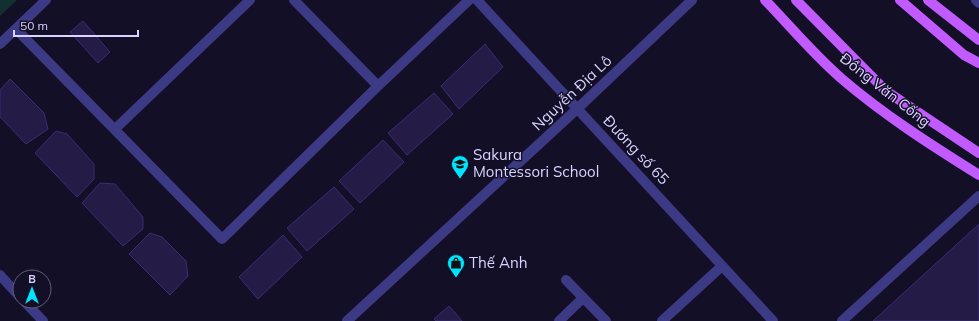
<svg xmlns="http://www.w3.org/2000/svg" width="979" height="321" viewBox="0 0 979 321" font-family="Mulish,sans-serif">
<style>
.green{fill:#12302f}
.building{fill:#241b47;stroke:#3b2d73}
.lines{fill:none;stroke-linecap:round;stroke-linejoin:round}
.minor{stroke:#3d3a85;stroke-width:10}
.major{stroke:#c25bff;stroke-width:10}
.labels{text-anchor:middle;stroke-width:3;stroke-linejoin:round;paint-order:stroke}
.street-label{font-size:15px;fill:#d9d4ff;stroke:#130f26}
.poi-label{font-size:15px;fill:#d9d4ff;stroke:#130f26;text-anchor:start}
</style>
<rect width="100%" height="100%" fill="#130f26"/>
<path class="green" d="M0,0H17L0,16Z"/>
<path class="building" d="M83,21L110,52L98,63L70,32Z
M485,44L503,67L459,109L441,86Z
M10,79L44,113L48,129L26,144L0,117V90Z
M434,93L453,114L407,155L388,133Z
M56,131L67,134L94,164V179L77,197L35,153Z
M383,140L404,162L360,203L339,181Z
M100,183L115,184L143,217V229L123,246L82,203Z
M334,187L354,209L307,251L287,228Z
M979,224V321H873Z
M150,233L162,237L186,261L188,276L170,295L129,254Z
M283,235L302,257L258,299L239,277Z
M449,306L462,321H436L434,319Z"/>
<g class="lines">
<path class="minor" d="M294,0L378,86
M477,0L773,321
M976,0L979,3
M16,29L222,239L378,86L469,0
M0,44L46,0
M115,129L250,0
M0,275L20,297
M566,280L606,321
M24,301L43,321
M347,321L577,109L692,0
M559,321L583,298
M662,321L722,266
M842,321L979,196"/>
<path class="major" d="M765,0C790,26 815,56 842,79C884,115 931,145 979,175
M796,0L886,91L979,153
M900,0L964,55L979,63
M928,0L979,40"/>
</g>
<defs>
<g id="school-pin" transform="scale(0.9)"><path d="M0 17L-7.5 6A9.5 9.5 0 1 1 7.5 6Z" fill="#00e5ff" stroke="#130f26"/><path d="M0-5L7-2L0 1L-7-2ZM-4 1L0 2.5L4 1V4Q0 6-4 4Z" fill="#111"/></g>
<g id="shop-pin" transform="scale(0.9)"><path d="M0 17L-7.5 6A9.5 9.5 0 1 1 7.5 6Z" fill="#00e5ff" stroke="#130f26"/><path d="M-5-2.5h2.3a2.7 3.5 0 0 1 5.4 0H5L5.5 6h-11ZM-1.5-2.5h3a1.5 2.3 0 0 0-3 0Z" fill="#111"/></g>
</defs>
<g fill-rule="evenodd">
<use href="#school-pin" x="460" y="164"/>
<use href="#shop-pin" x="456" y="263"/>
</g>
<g class="labels">
<g class="street-label">
<text transform="translate(885 90) rotate(38)" y="5">Đồng Văn Cống</text>
<text transform="translate(572 93) rotate(-43)" y="5">Nguyễn Địa Lô</text>
<text transform="translate(636 150) rotate(47)" y="5">Đương số 65</text>
</g>
<g class="poi-label">
<text x="473" y="160">Sakura<tspan x="473" dy="17">Montessori School</tspan></text>
<text x="469" y="268">Thế Anh</text>
</g>
</g>
<g transform="translate(32 289)"><circle r="19" fill="#130f26" stroke="#625e7d"/>
<path d="M0-3L7 15L0 10L-7 15Z" fill="#00e5ff"/>
<text y="-6" font-size="11" font-weight="bold" text-anchor="middle" fill="#d9d4ff">B</text>
</g>
<path d="M14 30v6h124v-6" fill="none" stroke="#d9d4ff" stroke-width="2"/>
<text x="20" y="30" font-size="12" fill="#d9d4ff" stroke="#130f26" stroke-width="3" paint-order="stroke">50 m</text>
</svg>
